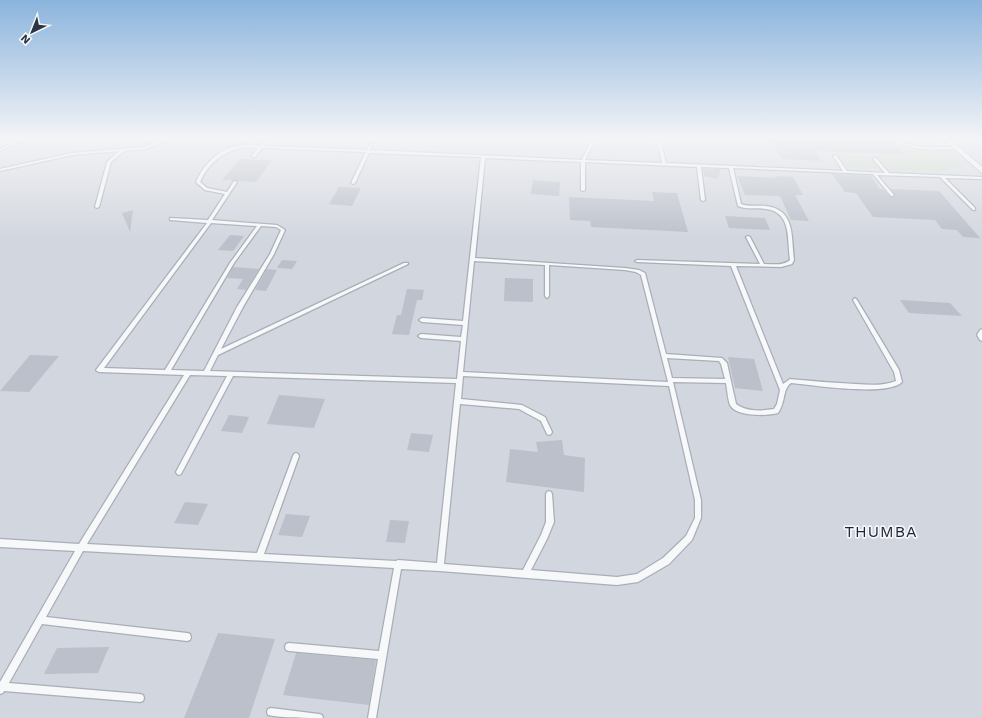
<svg xmlns="http://www.w3.org/2000/svg" width="982" height="718" viewBox="0 0 982 718" font-family="'Work Sans',sans-serif">
<style>
.built{fill:#d2d6de}
.green{fill:#c9d6c5}
.building{fill:#bbc0ca}
.lines{fill:none;stroke-linecap:round;stroke-linejoin:round}
.service-casing{stroke:#a9aeb7;stroke-width:2.5}
.minor-casing{stroke:#a9aeb7;stroke-width:2}
.service{fill:#f7f8fa;fill-rule:evenodd}
.minor{fill:#f7f8fa;fill-rule:evenodd}
.labels{text-anchor:middle;stroke-width:3.5;stroke-linejoin:round;paint-order:stroke}
.near-quarter-label{font-size:16px;letter-spacing:1px;fill:#1d2536;stroke:#f4f6f9}
</style>
<rect width="100%" height="100%" fill="#e4e7ec"/>
<path class="built" d="M18,139H982V718H0V147Z"/>
<path class="green" d="M900,148L950,151L961,162L959,166L940,171L889,170L876,155L907,156Z
M837,154L869,156L881,169L847,168Z"/>
<path class="building" d="M770,139H890L905,155L815,151L821,161L782,159Z
M240,159L272,160L256,182L222,180Z
M703,169H721L718,179L704,176Z
M832,174L870,175L880,189H883L891,198L895,195L891,189L939,191L980,238L963,237L957,230L942,229L935,220L873,217L856,193L845,192Z
M737,176L777,178L776,176L793,177L803,195H795L809,221L791,220L780,196L745,195Z
M533,180L560,182L559,196L531,194Z
M339,187L361,188L352,206L329,204Z
M652,192L677,193L688,232L591,227L590,221L570,220L569,197L654,201Z
M133,210L130,232L122,213Z
M725,216L765,218L770,230L729,228Z
M230,235L244,236L233,251L218,250Z
M282,260L297,261L292,269L277,268Z
M233,267L259,269L246,290L237,289L243,279L227,278Z
M267,269L277,270L266,291L255,290Z
M505,278L533,279V302L504,301Z
M407,289L424,290L422,300H417L409,335L392,334L397,315H401Z
M900,300L950,303L962,316L909,313Z
M30,355L59,356L29,392L0,391Z
M728,357L754,359L763,391L735,388Z
M279,395L325,399L314,428L267,424Z
M229,415L249,417L242,433L221,431Z
M411,433L433,435L429,452L407,450Z
M562,440L564,455L585,458L584,492L506,482L510,449L538,452L536,442Z
M185,502L208,504L198,525L174,523Z
M286,514L310,516L302,537L278,535Z
M390,520L409,521L405,543L386,542Z
M218,633L275,639L249,718H184Z
M109,647L98,673L44,674L57,648Z
M296,653L376,660L369,705L283,695Z"/>
<g class="lines">
<g class="service-casing">
<path id="service" d="M20,139H24L0,151V149Z
M161,139H165L157,145L146,149L124,151L111,162L99,207L97,208L95,207L107,162L119,151L72,155L0,171V169L72,153L144,147L155,143Z
M266,139H269L264,146L367,150L373,139H375L370,150L582,160L590,142L592,141L594,142L585,160L662,163L657,139H660L666,163L843,171L833,156L835,155H836L847,171L885,173L873,159L875,158H876L889,173L982,177V179L945,178L975,208V210H973L940,177L877,175L894,195L892,196H891L873,174L733,168L741,204C749,207 757,205 766,206C796,210 791,237 794,260L792,264L781,267L736,266L783,384L790,379C812,381 834,383 856,384C869,385 884,386 896,381L894,372L853,300L855,298L857,300L899,370L902,382C887,397 813,385 791,383C782,390 786,402 778,413C767,416 736,417 730,405C728,400 727,389 726,383L673,382L701,500V518L692,540L669,564L638,582L617,585L440,571L401,569L376,718H368L378,659L289,651L286,650L285,647L286,644L289,643L379,651L394,568L83,551L46,617L187,633L190,634L191,637L190,640L187,641L42,624L9,683L140,694L143,695L144,698L143,701L140,702L4,691L3,693L0,694V682L75,551L0,547V539L79,544L184,375L99,372L97,371L96,370L207,223L171,220H170V218L208,220L225,194L205,190L197,183L196,182C204,163 222,146 244,145C249,145 255,145 260,146ZM243,147L258,148L252,156L254,157H255L262,148L366,152L351,183L353,184L355,183L369,153L481,157L463,321L422,318L419,320L422,322L463,325L461,337L421,334L418,336L421,338L461,341L457,379L210,371L218,355L408,264V263H404L221,349L243,307L274,254L285,230L277,225L212,220L237,182L234,181L227,192L207,188L200,182C208,163 223,152 243,147ZM485,158L581,162V190L583,191L585,190V162L697,167L701,200L703,201L705,200L701,167L729,168L738,206C747,210 756,207 766,209C792,212 787,240 790,260C783,266 773,264 764,264L750,237L748,236L746,237L760,264L637,260L635,261L637,262L731,266L780,390L777,404L774,409C761,411 747,412 736,404L727,363L722,358L666,354L645,273L639,270L625,268L475,258ZM211,223L257,226L230,263L165,370L104,368ZM261,226L276,227L281,230L270,254L237,307L204,371L171,370L234,263ZM474,261L545,265V296L547,298L549,296V265L625,270L636,272L641,275L668,382L463,372ZM667,358L719,361L721,364L725,379L672,378ZM190,375L227,376L177,470L176,472L177,474L179,475L181,474L233,376L456,383L437,563L398,560L396,561L264,554L299,456L298,454L296,453L294,454L293,456L257,553L87,544ZM463,376L669,386L695,500V518L686,536L663,558L637,574L617,577L531,570L547,539L554,522L552,494L551,492L549,491L547,492L546,494V522L541,535L523,570L444,564L460,404L519,409L541,421L547,434L549,435L551,434L552,432L545,417L522,405L461,399Z
M894,139H898C914,150 939,147 958,147L960,148L958,149C939,149 910,152 894,139Z
M982,329V341L980,340L977,335L980,330Z
M271,708L319,714L322,715L323,718C308,718 282,718 268,715L267,712L268,709Z"/>
</g>
<g class="minor-casing">
<path id="minor" d="M943,139H950L982,167V173Z"/>
</g>
<use href="#service" class="service"/>
<use href="#minor" class="minor"/>
</g>
<linearGradient id="sky" x2="0" y2="1"><stop stop-color="#8bb4dd"/><stop offset="0.58" stop-color="#f3f4f6"/><stop offset="1" stop-color="#f3f4f6" stop-opacity="0"/></linearGradient>
<rect width="982" height="239" fill="url(#sky)"/>
<g class="labels">
<g class="near-quarter-label">
<text x="881" y="537">THUMBA</text>
</g>
</g>
<g transform="translate(32 32) rotate(223)" stroke="#f4f6f9" stroke-width="3" paint-order="stroke">
<path d="M0-3L7 15L0 10L-7 15Z" fill="#2b3445"/>
<text y="-6" font-size="11" font-weight="bold" text-anchor="middle" fill="#2b3445">N</text>
</g>
</svg>
